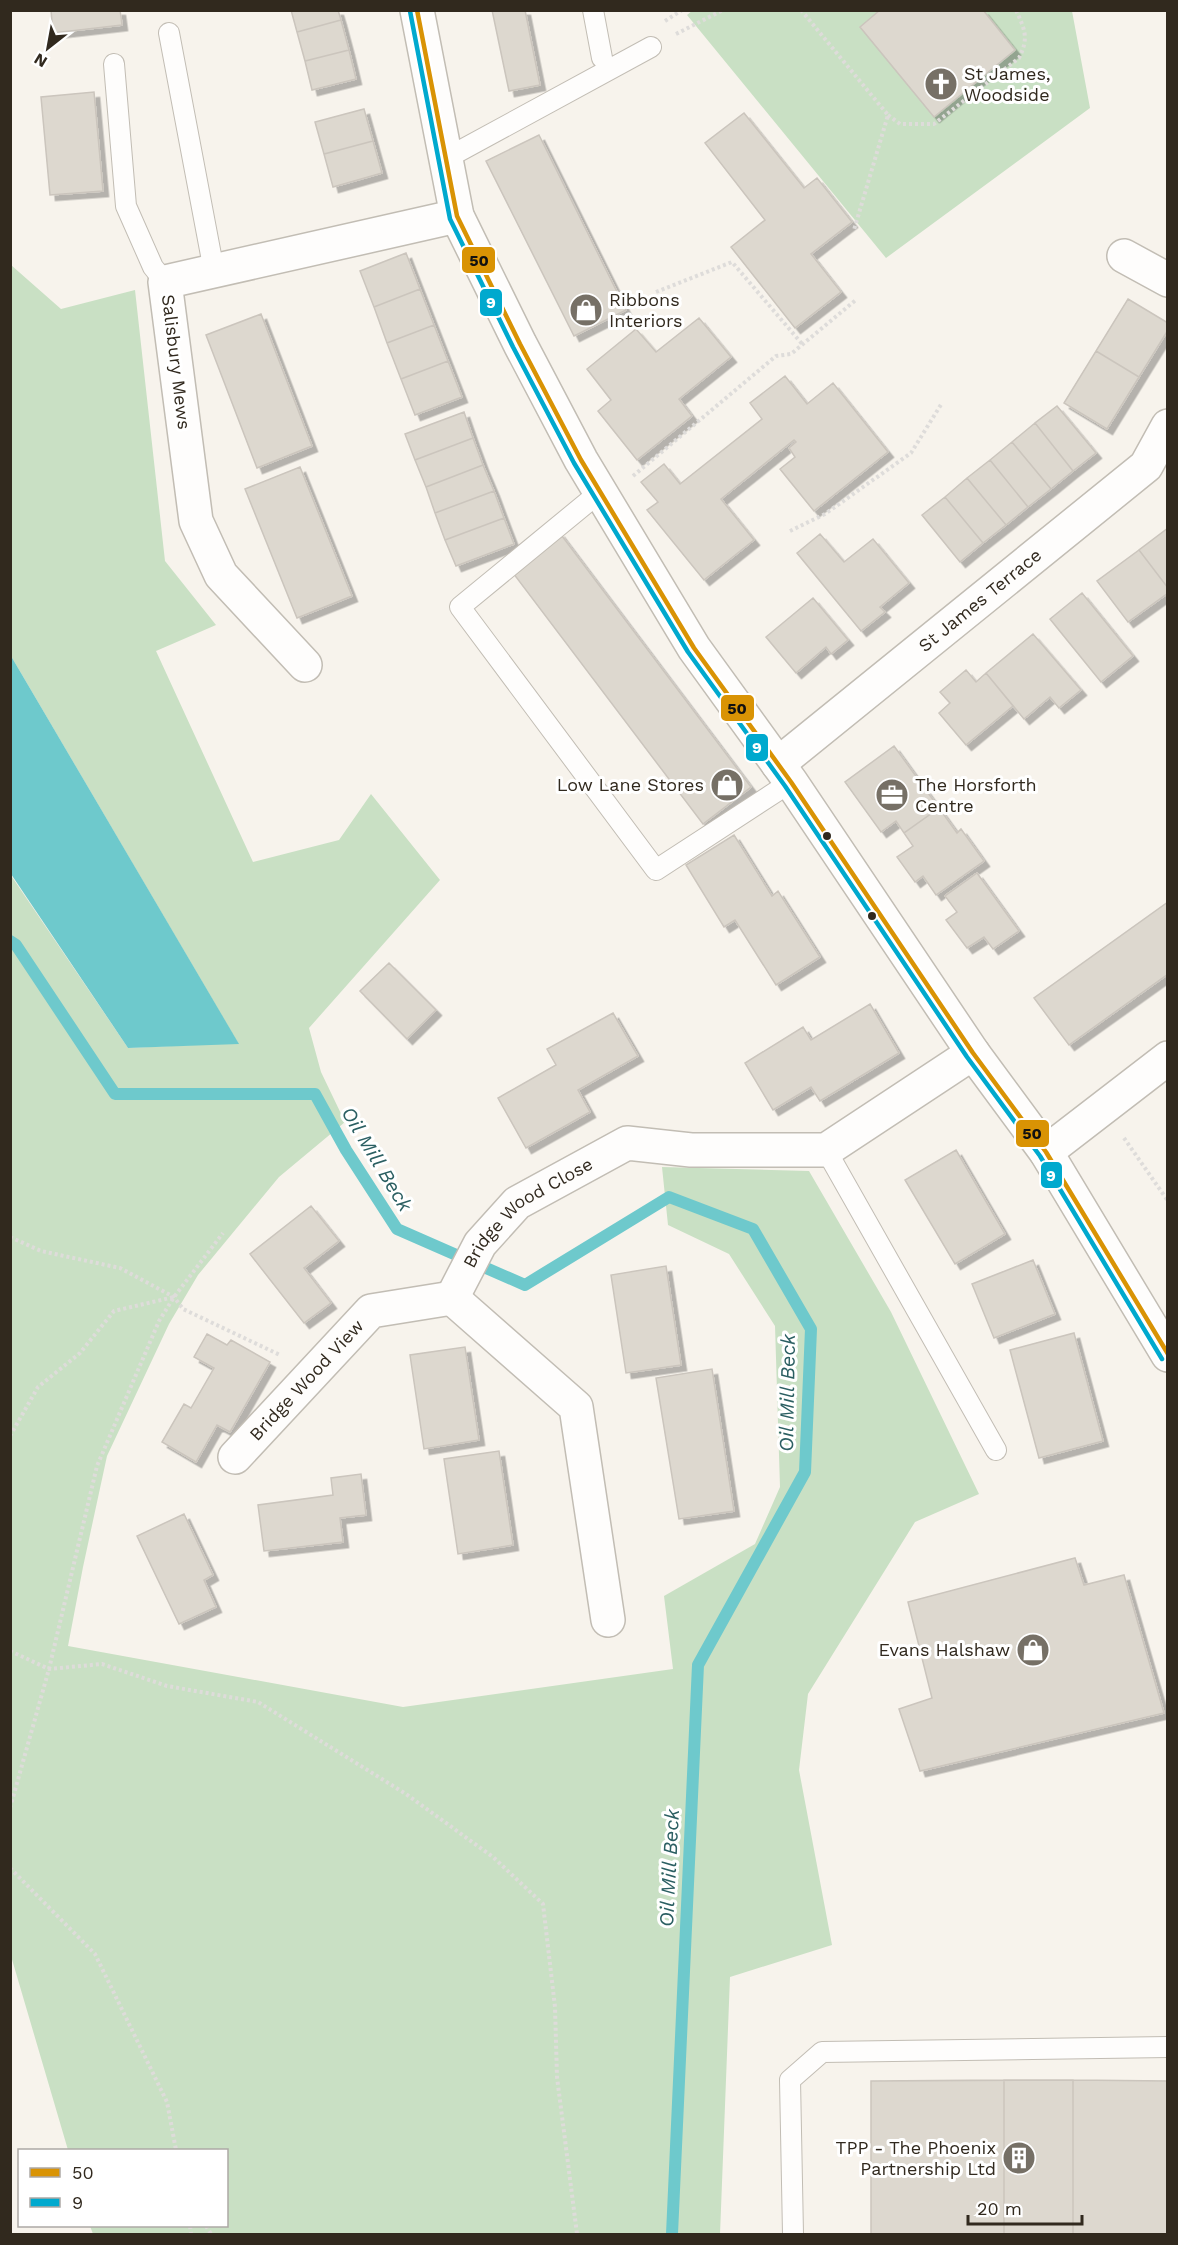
<svg xmlns="http://www.w3.org/2000/svg" width="1178" height="2245" viewBox="0 0 1178 2245" font-family="'Work Sans',sans-serif">
<style>
.green{fill:#c9e0c4}
.water{fill:#6ec9cc}
.lines{fill:none;stroke-linecap:round;stroke-linejoin:round}
.stream{stroke:#6ec9cc;stroke-width:12}
.building{fill:#ddd8cf;stroke:#cbc5bd;stroke-width:1.5;filter:url(#shadow)}
.lane-casing{stroke:#c2bdb4;stroke-width:22}
.street-casing{stroke:#c2bdb4;stroke-width:36}
.secondary-casing{stroke:#c2bdb4;stroke-width:36}
.path{stroke:#dedcda;stroke-width:4;stroke-dasharray:3 3;stroke-linecap:butt}
.lane{stroke:#fefdfc;stroke-width:20}
.street{stroke:#fefdfc;stroke-width:33}
.secondary{stroke:#fefdfc;stroke-width:33}
.bus-1-casing{stroke:#fff;stroke-width:9}
.bus-2-casing{stroke:#fff;stroke-width:9}
.bus-1{stroke:#d99304;stroke-width:4.5}
.bus-2{stroke:#00a9ce;stroke-width:4.5}
.bus-dot{fill:#31291e;stroke:#fff;stroke-width:2}
.labels{text-anchor:middle;stroke-width:6;stroke-linejoin:round;paint-order:stroke}
.poi-label{font-size:18px;fill:#31291e;stroke:#fff;text-anchor:start}
.street-label{font-size:18px;fill:#31291e;stroke:#fff}
.water-label{font-size:20px;font-style:italic;fill:#2b5f62;stroke:#fff}
.line-badge{stroke:#fff;stroke-width:2}
.badge-label{font-size:16px;text-anchor:middle;font-weight:bold;fill:#fff}
.pale-badge-label{font-size:16px;text-anchor:middle;font-weight:bold;fill:#111}
</style>
<defs>
<filter id="shadow"><feDropShadow dx="5.5" dy="5.5" stdDeviation="0" flood-color="#0004"/></filter>
</defs>
<rect width="100%" height="100%" fill="#f7f3ec"/>
<path class="green" d="M693,10L880,11L860,27L934,117L1015,51L983,11H1072L1090,108L886,258L687,15Z
M11,265L61,309L135,290L165,561L216,625L156,651L253,862L339,840L371,794L440,880L309,1028L321,1072L345,1122L279,1177L198,1275L169,1324L107,1456L83,1567L68,1646L403,1707L673,1669L664,1596L755,1544L780,1487L775,1326L729,1254L668,1225L662,1167L809,1171L891,1312L979,1494L915,1522L808,1694L799,1770L832,1945L730,1977L720,2234H93L90,2226H226V2150H68L11,1956L10,874L128,1048L238,1043L11,656Z"/>
<path class="water" d="M10,656H11L239,1044L128,1048L11,874Z"/>
<g class="lines">
<path class="stream" d="M10,941L16,945L115,1094H315L346,1150L397,1229L525,1285L669,1197L753,1229L811,1329L805,1472L698,1665L672,2234"/>
</g>
<path class="building" d="M51,10H120L122,25L53,33Z
M291,10H338L341,20L297,32Z
M492,10H525L540,85L509,91Z
M880,10H983L1015,50L934,117L860,27Z
M341,20L349,50L305,61L297,32Z
M349,50L356,79L312,90L305,61Z
M94,92L103,191L50,195L41,97Z
M364,109L373,141L324,154L315,122Z
M744,113L804,188L817,178L852,222L811,254L841,292L795,328L731,247L765,220L705,143Z
M539,135L626,310L574,336L486,161Z
M373,141L382,173L333,187L324,154Z
M406,253L420,289L374,307L360,271Z
M420,289L434,325L387,343L374,307Z
M1128,299L1168,323V330L1139,377L1096,351Z
M261,314L312,446L257,468L206,335Z
M699,318L731,357L679,399L692,416L637,460L598,411L611,400L587,369L636,329L656,352Z
M434,325L448,361L401,379L387,343Z
M1096,351L1139,377L1107,429L1064,403Z
M448,361L462,397L415,415L401,379Z
M785,376L807,404L833,383L888,452L814,511L780,469L795,457L789,448L796,442L794,440L721,499L754,540L704,580L647,510L658,502L641,482L664,464L680,484L762,419L750,403Z
M1057,406L1096,453L1073,471L1035,423Z
M464,412L473,438L415,460L405,434Z
M1035,423L1073,471L1051,489L1012,442Z
M473,438L483,465L426,487L415,460Z
M1012,442L1051,489L1028,507L990,460Z
M990,460L1028,507L1006,525L967,478Z
M483,465L494,491L435,513L426,487Z
M300,467L352,596L297,618L245,489Z
M967,478L1006,525L983,543L945,497Z
M494,491L504,518L445,540L435,513Z
M945,497L983,543L960,562L922,515Z
M504,518L514,544L456,566L445,540Z
M1168,528V588L1139,550Z
M559,532L751,787L703,824L510,569Z
M820,534L844,562L873,539L909,583L880,607L885,612L861,631L797,553Z
M1139,550L1168,588V593L1128,622L1097,581Z
M1082,593L1133,656L1101,682L1050,619Z
M813,598L848,640L831,654L826,647L796,673L766,637Z
M1033,634L1081,690L1059,708L1050,697L1024,719L986,673Z
M966,670L976,682L986,673L1013,706L966,745L939,713L950,703L940,692Z
M894,746L939,808L904,833L896,821L881,832L845,782Z
M939,808L957,833L961,829L984,861L936,895L923,876L915,882L897,857L913,846L904,833Z
M734,835L772,896L778,891L820,957L776,985L735,920L724,927L686,865Z
M977,873L1019,931L993,949L984,937L967,948L946,920L957,912L945,896Z
M1168,902V974L1069,1045L1034,998Z
M389,963L436,1010L407,1039L360,991Z
M870,1004L899,1053L820,1101L811,1087L773,1110L745,1063L803,1027L811,1040Z
M613,1013L638,1056L578,1090L590,1112L526,1148L498,1098L556,1065L547,1049Z
M956,1150L1005,1234L955,1264L905,1180Z
M311,1206L339,1241L304,1268L331,1303L304,1323L250,1254Z
M1033,1260L1055,1314L994,1338L972,1284Z
M666,1266L681,1365L626,1373L611,1275Z
M1074,1333L1103,1441L1039,1458L1010,1350Z
M207,1334L227,1345L231,1340L270,1362L230,1432L217,1425L196,1462L162,1442L184,1404L191,1408L214,1368L194,1357Z
M465,1347L479,1440L424,1449L410,1355Z
M712,1369L734,1511L679,1519L656,1378Z
M499,1451L513,1545L458,1554L444,1459Z
M361,1474L366,1515L340,1518L343,1542L264,1551L258,1505L333,1495L331,1478Z
M184,1514L213,1575L204,1580L216,1607L179,1624L137,1536Z
M1075,1558L1084,1585L1124,1575L1164,1713L920,1771L899,1709L932,1698L908,1602Z
M1004,2080H1073V2234H1004Z
M1004,2080V2234H871V2081Z
M1073,2080L1168,2081V2234H871V2081Z"/>
<g class="lines">
<g class="lane-casing">
<path id="lane" d="M593,10L602,58
M169,33L214,271
M114,64L126,206L153,267L165,282
M445,159L651,47
M600,492L460,607L656,870L791,782
M826,1150L996,1450
M793,2234L790,2080L822,2052L1168,2047"/>
</g>
<g class="street-casing">
<g id="street">
<path d="M1124,256L1168,280"/>
<path d="M305,665L221,575L196,521L165,282L457,216"/>
<path id="s1" d="M778,764L1146,466L1168,426"/>
<path d="M1046,1152L1168,1058"/>
<path id="s2" d="M452,1298L480,1244L517,1203L627,1143L691,1150H826L973,1053"/>
<path d="M452,1298L576,1407L608,1620"/>
<path id="s3" d="M235,1457L371,1311L452,1298"/>
</g>
</g>
<g class="secondary-casing">
<path id="secondary" d="M417,10L457,216L520,344L581,460L694,648L791,782L973,1053L1046,1152L1168,1355"/>
</g>
<path class="path" d="M801,10L888,115L854,230
M665,21L682,10
M676,34L723,10
M888,115L900,124H934L1019,58C1029,38 1025,30 1016,10
M656,292L732,262L803,345
M633,476L776,356L791,354L857,299
M790,531L825,514L911,453L942,403
M1124,1138L1168,1201
M10,1237L41,1251L120,1268L174,1297L183,1309L280,1355
M10,1436L38,1387L80,1353L114,1311L174,1297
M10,1651L49,1669L102,1664L167,1686L258,1702L406,1794L493,1857L543,1904L555,2007L557,2077L577,2234
M10,1808L49,1669L97,1466L159,1321L174,1297L223,1233
M10,1868L95,1954L167,2102L176,2150
M190,2226L191,2234
M206,2226L211,2234"/>
<use href="#lane" class="lane"/>
<use href="#street" class="street"/>
<use href="#secondary" class="secondary"/>
<g class="bus-1-casing">
<path id="bus-1" d="M417,10L457,216L520,344L581,460L694,648L791,782L973,1053L1046,1152L1168,1354"/>
</g>
<g class="bus-2-casing">
<path id="bus-2" d="M410,11L450,219L513,347L574,463L688,652L785,786L967,1057L1040,1156L1162,1359"/>
</g>
<use href="#bus-1" class="bus-1"/>
<use href="#bus-2" class="bus-2"/>
</g>
<defs>
<g id="church-disc" transform="scale(1.725)"><circle r="9.5" fill="#767066" stroke="#fff"/><path d="M-1.2-6h2.4v3.5h3.3v2.4h-3.3V6h-2.4V-.1h-3.3v-2.4h3.3Z" fill="#fff"/></g>
<g id="shop-disc" transform="scale(1.725)"><circle r="9.5" fill="#767066" stroke="#fff"/><path d="M-5-2.5h2.3a2.7 3.5 0 0 1 5.4 0H5L5.5 6h-11ZM-1.5-2.5h3a1.5 2.3 0 0 0-3 0Z" fill="#fff"/></g>
<g id="office-disc" transform="scale(1.725)"><circle r="9.5" fill="#767066" stroke="#fff"/><path d="M-6-3h4V-5.5h4V-3h4V5H-6ZM-1-4.5V-3h2v-1.5ZM-6 0V1H6V0Z" fill="#fff"/></g>
<g id="building-disc" transform="scale(1.725)"><circle r="9.5" fill="#767066" stroke="#fff"/><path d="M-4-6H4V6H1V3H-1V6H-4ZM-2.5-4.3h1.7v1.8h-1.7ZM.8-4.3h1.7v1.8H.8ZM-2.5-1h1.7V.8h-1.7ZM.8-1h1.7V.8H.8Z" fill="#fff"/></g>
</defs>
<g fill-rule="evenodd">
<use href="#church-disc" x="941" y="84"/>
<use href="#shop-disc" x="586" y="310"/>
<use href="#shop-disc" x="727" y="785"/>
<use href="#office-disc" x="892" y="795"/>
<use href="#shop-disc" x="1033" y="1650"/>
<use href="#building-disc" x="1019" y="2158"/>
</g>
<g class="bus-dot">
<circle cx="827" cy="836" r="5"/>
<circle cx="872" cy="916" r="5"/>
</g>
<g class="labels">
<g class="poi-label">
<text x="964" y="80">St James,<tspan x="964" dy="21">Woodside</tspan></text>
<text x="609" y="306">Ribbons<tspan x="609" dy="21">Interiors</tspan></text>
<text x="704" y="791" text-anchor="end">Low Lane Stores</text>
<text x="915" y="791">The Horsforth<tspan x="915" dy="21">Centre</tspan></text>
<text x="1010" y="1656" text-anchor="end">Evans Halshaw</text>
<text x="996" y="2154" text-anchor="end">TPP - The Phoenix<tspan x="996" dy="21">Partnership Ltd</tspan></text>
</g>
<g class="street-label">
<text transform="translate(176 362) rotate(83)" y="6">Salisbury Mews</text>
<text dy="6" stroke="none"><textPath href="#s1" startOffset="260">St James Terrace</textPath></text>
<text dy="6" stroke="none"><textPath href="#s2" startOffset="118">Bridge Wood Close</textPath></text>
<text dy="6" stroke="none"><textPath href="#s3" startOffset="105">Bridge Wood View</textPath></text>
</g>
<g class="water-label">
<text transform="translate(377 1159) rotate(59)" y="7">Oil Mill Beck</text>
<text transform="translate(787 1393) rotate(-89)" y="7">Oil Mill Beck</text>
<text transform="translate(669 1868) rotate(-87)" y="7">Oil Mill Beck</text>
</g>
</g>
<g class="line-badge">
<rect x="461" y="246" width="35" height="28" rx="6" fill="#d99304"/>
<rect x="479" y="288" width="24" height="29" rx="6" fill="#00a9ce"/>
<rect x="720" y="694" width="35" height="28" rx="6" fill="#d99304"/>
<rect x="745" y="733" width="24" height="29" rx="6" fill="#00a9ce"/>
<rect x="1015" y="1119" width="35" height="29" rx="6" fill="#d99304"/>
<rect x="1040" y="1161" width="23" height="28" rx="6" fill="#00a9ce"/>
</g>
<g class="badge-label">
<text x="491" y="308">9</text>
<text x="757" y="753">9</text>
<text x="1051" y="1181">9</text>
</g>
<g class="pale-badge-label">
<text x="479" y="266">50</text>
<text x="737" y="714">50</text>
<text x="1032" y="1139">50</text>
</g>
<rect width="1178" height="2245" fill="none" stroke="#31291e" stroke-width="24"/>
<rect x="18" y="2149" width="210" height="78" fill="#ffffff" stroke="#ada9a5" stroke-width="1.5"/>
<rect x="30" y="2168" width="30" height="9" fill="#d99304" stroke="#ada9a5" stroke-width="1.5"/>
<text x="72" y="2179" font-size="18" fill="#31291e">50</text>
<rect x="30" y="2198" width="30" height="9" fill="#00a9ce" stroke="#ada9a5" stroke-width="1.5"/>
<text x="72" y="2209" font-size="18" fill="#31291e">9</text>
<g transform="translate(48 48) rotate(211)" stroke="#ffffff" stroke-width="4.5" paint-order="stroke">
<path d="M0-4.5L10 22L0 15L-10 22Z" fill="#31291e"/>
<text y="-9" font-size="16" font-weight="bold" text-anchor="middle" fill="#31291e">N</text>
</g>
<path d="M968 2215v9h114v-9" fill="none" stroke="#31291e" stroke-width="3"/>
<text x="977" y="2215" font-size="18" fill="#31291e" stroke="#ffffff" stroke-width="4.5" paint-order="stroke">20 m</text>
</svg>
